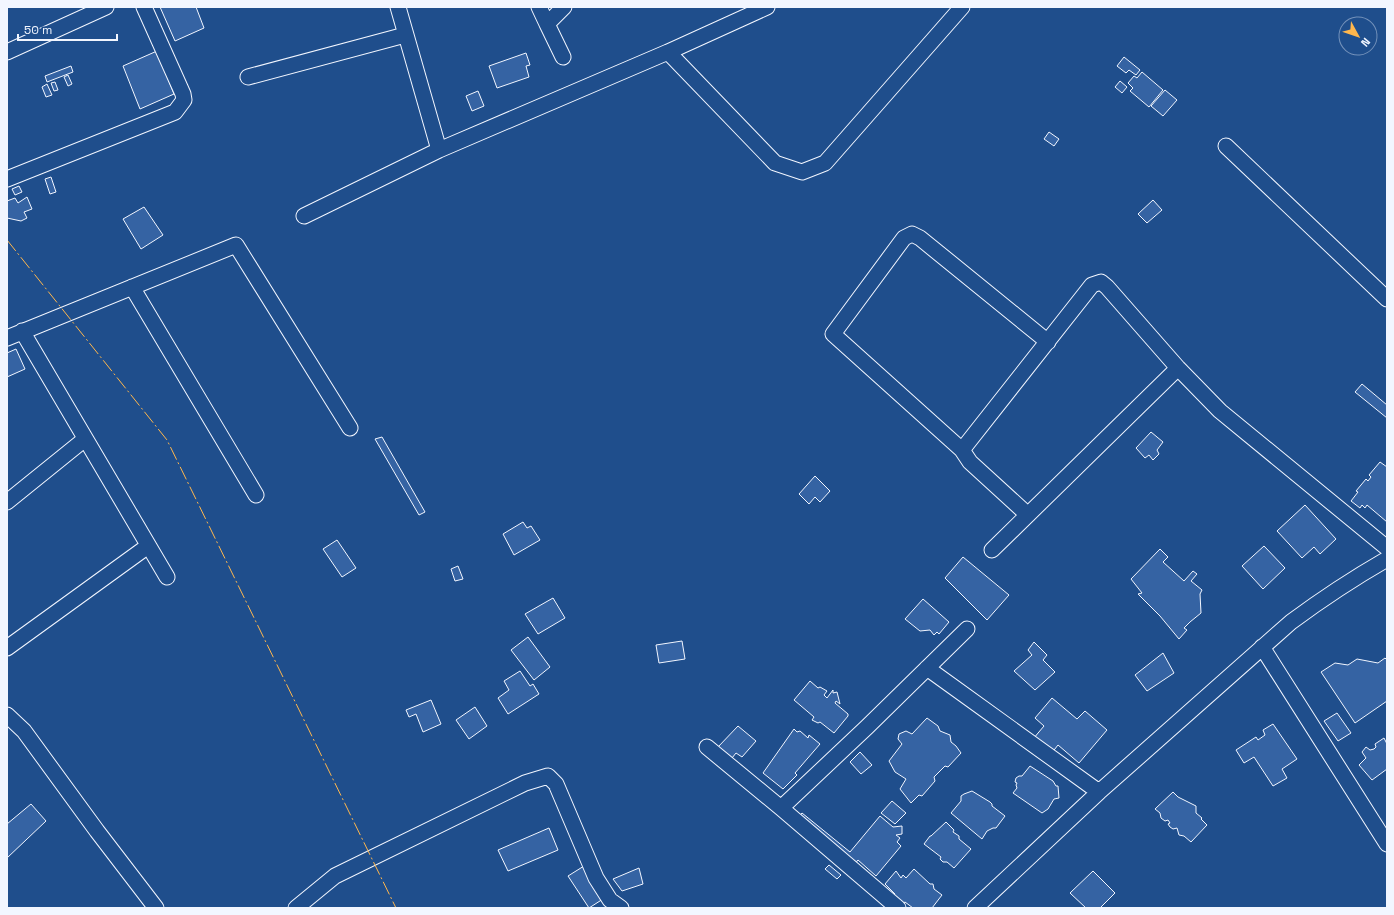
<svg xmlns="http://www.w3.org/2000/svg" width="1394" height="915" viewBox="0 0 1394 915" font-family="'Space Grotesk',sans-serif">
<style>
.building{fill:#3563a3;stroke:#f2f6ff}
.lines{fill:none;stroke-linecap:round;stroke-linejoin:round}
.minor-casing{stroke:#f2f6ff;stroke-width:17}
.minor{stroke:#1f4e8c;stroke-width:15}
.power{stroke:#ffb74d;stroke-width:1;stroke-dasharray:14 3 2 3;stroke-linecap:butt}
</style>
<rect width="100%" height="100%" fill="#1f4e8c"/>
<path class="building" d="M160,7H196L204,28L175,41Z
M157,51L174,94L140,109L123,66Z
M526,53L530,65L526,66L529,77L497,88L489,66Z
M1124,57L1140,70L1136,75L1129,70L1126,73L1117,66Z
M71,66L73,72L47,82L45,76Z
M1142,72L1163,90L1149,107L1130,91L1133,88L1128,83L1134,76L1137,78Z
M68,75L72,84L68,86L64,77Z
M1120,81L1127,87L1122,93L1115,87Z
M55,82L58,90L54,91L51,83Z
M47,84L52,95L46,97L42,87Z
M1165,90L1177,100L1163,116L1151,106Z
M478,91L484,106L472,111L466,96Z
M1049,132L1059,139L1054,146L1044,139Z
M51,177L56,192L50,194L45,179Z
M19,186L22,192L15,195L12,189Z
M27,197L32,209L24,212L27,218L21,221L7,218V201L15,198L18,203Z
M1153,200L1162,210L1147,223L1138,214Z
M144,207L163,235L141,249L123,219Z
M16,349L25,369L7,377V353Z
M1362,384L1387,405V418L1355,392Z
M1151,432L1163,442L1157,450L1159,454L1153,460L1149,455L1145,458L1136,448Z
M382,437L425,512L419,515L375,439Z
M1380,462L1387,467V522L1367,505L1365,508L1362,505L1360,508L1351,501L1358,492L1356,491L1366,479L1368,481L1371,477L1369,475Z
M815,476L830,491L820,502L815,497L809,504L799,494Z
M1305,505L1336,539L1320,554L1314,547L1302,558L1277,531Z
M523,522L527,528L531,526L540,540L514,555L503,534Z
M337,540L356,568L342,577L323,549Z
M1264,546L1285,568L1263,589L1242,566Z
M1160,549L1168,557L1163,562L1184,581L1193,571L1197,574L1191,581L1202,590L1200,594L1201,613L1190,622L1184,628L1187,630L1179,639L1160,616L1138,594L1142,593L1131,579Z
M963,557L1009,595L987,620L945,578Z
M458,566L463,579L455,581L451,569Z
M553,598L565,618L538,634L525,614Z
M923,599L949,622L939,634L937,632L934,635L930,630L920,631L905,619Z
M528,637L550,667L534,680L511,650Z
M682,641L685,659L659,663L656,645Z
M1034,642L1047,655L1043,660L1055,672L1035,690L1014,671L1032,655L1028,650Z
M1163,653L1174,673L1147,691L1135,675Z
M1385,658L1387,660V701L1355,723L1321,672L1335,663L1348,665L1357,659L1378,663Z
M520,671L530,686L533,684L539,694L508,714L498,698L509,690L504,681Z
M810,681L818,688L820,687L827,691L824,695L827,698L833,690V693L837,692L840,704L836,701L835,703L848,714V716L834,733L820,722L818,723L812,720L814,717L794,700Z
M1052,698L1077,719L1085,711L1107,730L1079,763L1058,745L1051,754L1033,739L1044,726L1035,718Z
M431,700L441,724L423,732L416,714L409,717L406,710Z
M475,707L487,726L469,739L456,720Z
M1337,713L1351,733L1338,741L1324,721Z
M927,718L938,726L940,731L950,735L951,742L956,746L961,753L948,767L945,766L934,777L935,781L922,796L919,795L911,803L900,789L906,779L895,772L889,761L902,744L898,739L899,734L906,731L912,734Z
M1273,724L1297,759L1282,769L1287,778L1273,786L1254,757L1244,763L1236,750L1256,737L1258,740L1265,735L1263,730Z
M738,726L756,741L742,757L736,753L732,758L718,747Z
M794,729L797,732L800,731L808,738L809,735L820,744L795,773L797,775L783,789L763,773Z
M1384,738L1387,744V769L1372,780L1359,765L1366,758L1362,752L1366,747L1370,750L1374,749L1376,747L1375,744Z
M860,752L872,765L861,774L850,762Z
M1030,766L1053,781L1056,786H1058L1059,798L1054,799L1048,809L1042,813L1013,793L1017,788L1016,785L1017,783L1015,782L1016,778L1019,776H1022Z
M972,791L990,802L992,804V806L1005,816L996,828H993L987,831L982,839L951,813L961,801V796L964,794Z
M1173,792L1178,797L1196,806V813L1202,818L1201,819L1207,825L1191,842L1184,836L1179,835L1177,828L1173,829L1170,827L1168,824L1170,823L1168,820L1165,821L1161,818L1160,813L1155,809Z
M892,801L906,813L895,824L881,813Z
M31,804L46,821L7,858V824Z
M802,813L850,852L880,816L893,827L902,826V834L896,835L900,838L897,842L901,846L876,876L858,860L854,865L798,818Z
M946,822L954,830L953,832L959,836V839L971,849L954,868L947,862H943L940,859L941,857L924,844L930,836H931Z
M549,828L558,850L508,871L498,850Z
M829,865L841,875L837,879L825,869Z
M584,866L603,899L589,908L568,876Z
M639,868L643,884L622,891L613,879Z
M914,869L930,884H933L934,889L942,895L932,908H913L905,902L902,904L893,897L895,894L885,884L896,871L901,878L903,875L906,878Z
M1093,871L1115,893L1100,908H1086L1070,893Z"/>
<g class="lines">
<g class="minor-casing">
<path id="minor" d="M398,7L439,150
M539,7L547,24
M7,52L106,7
M668,52L775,163L802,172L825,163L962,7
M563,57L547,24L564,7
M248,77L405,35
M1226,146L1387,299
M7,179L175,112L184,100L183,94L144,7
M304,216L439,150L668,52L767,7
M132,287L256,495
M22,331L167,577
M7,338L236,245L350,428
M962,450L1092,285L1101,282L1107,287L1178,368L1220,411L1387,548
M7,502L85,439
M1028,515L970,462L962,450L833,334L904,238L912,234L920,238L1048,342
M992,550L1178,368
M1262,647L1387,844
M7,648L148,546
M927,668L1099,792
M7,715L24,731L97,831L156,908
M707,747L781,808L898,908
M781,808L867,727L967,629
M296,908L335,876L525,783L548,776L556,784L596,878L610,900L621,908
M975,908L1099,792L1291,622C1322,599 1354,578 1387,559"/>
</g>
<use href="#minor" class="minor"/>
<path class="power" d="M7,240L167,440L396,908"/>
</g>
<rect width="1394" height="915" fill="none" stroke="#f2f6ff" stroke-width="16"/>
<g transform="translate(1358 36) rotate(130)"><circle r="19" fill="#1f4e8c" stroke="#7391ba"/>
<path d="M0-3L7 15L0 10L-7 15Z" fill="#ffb74d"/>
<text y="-6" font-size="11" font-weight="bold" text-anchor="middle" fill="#f2f6ff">N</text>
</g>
<path d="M18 34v6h99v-6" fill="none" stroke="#f2f6ff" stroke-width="2"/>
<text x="24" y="34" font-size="12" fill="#f2f6ff" stroke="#1f4e8c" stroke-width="3" paint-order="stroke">50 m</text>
</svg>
